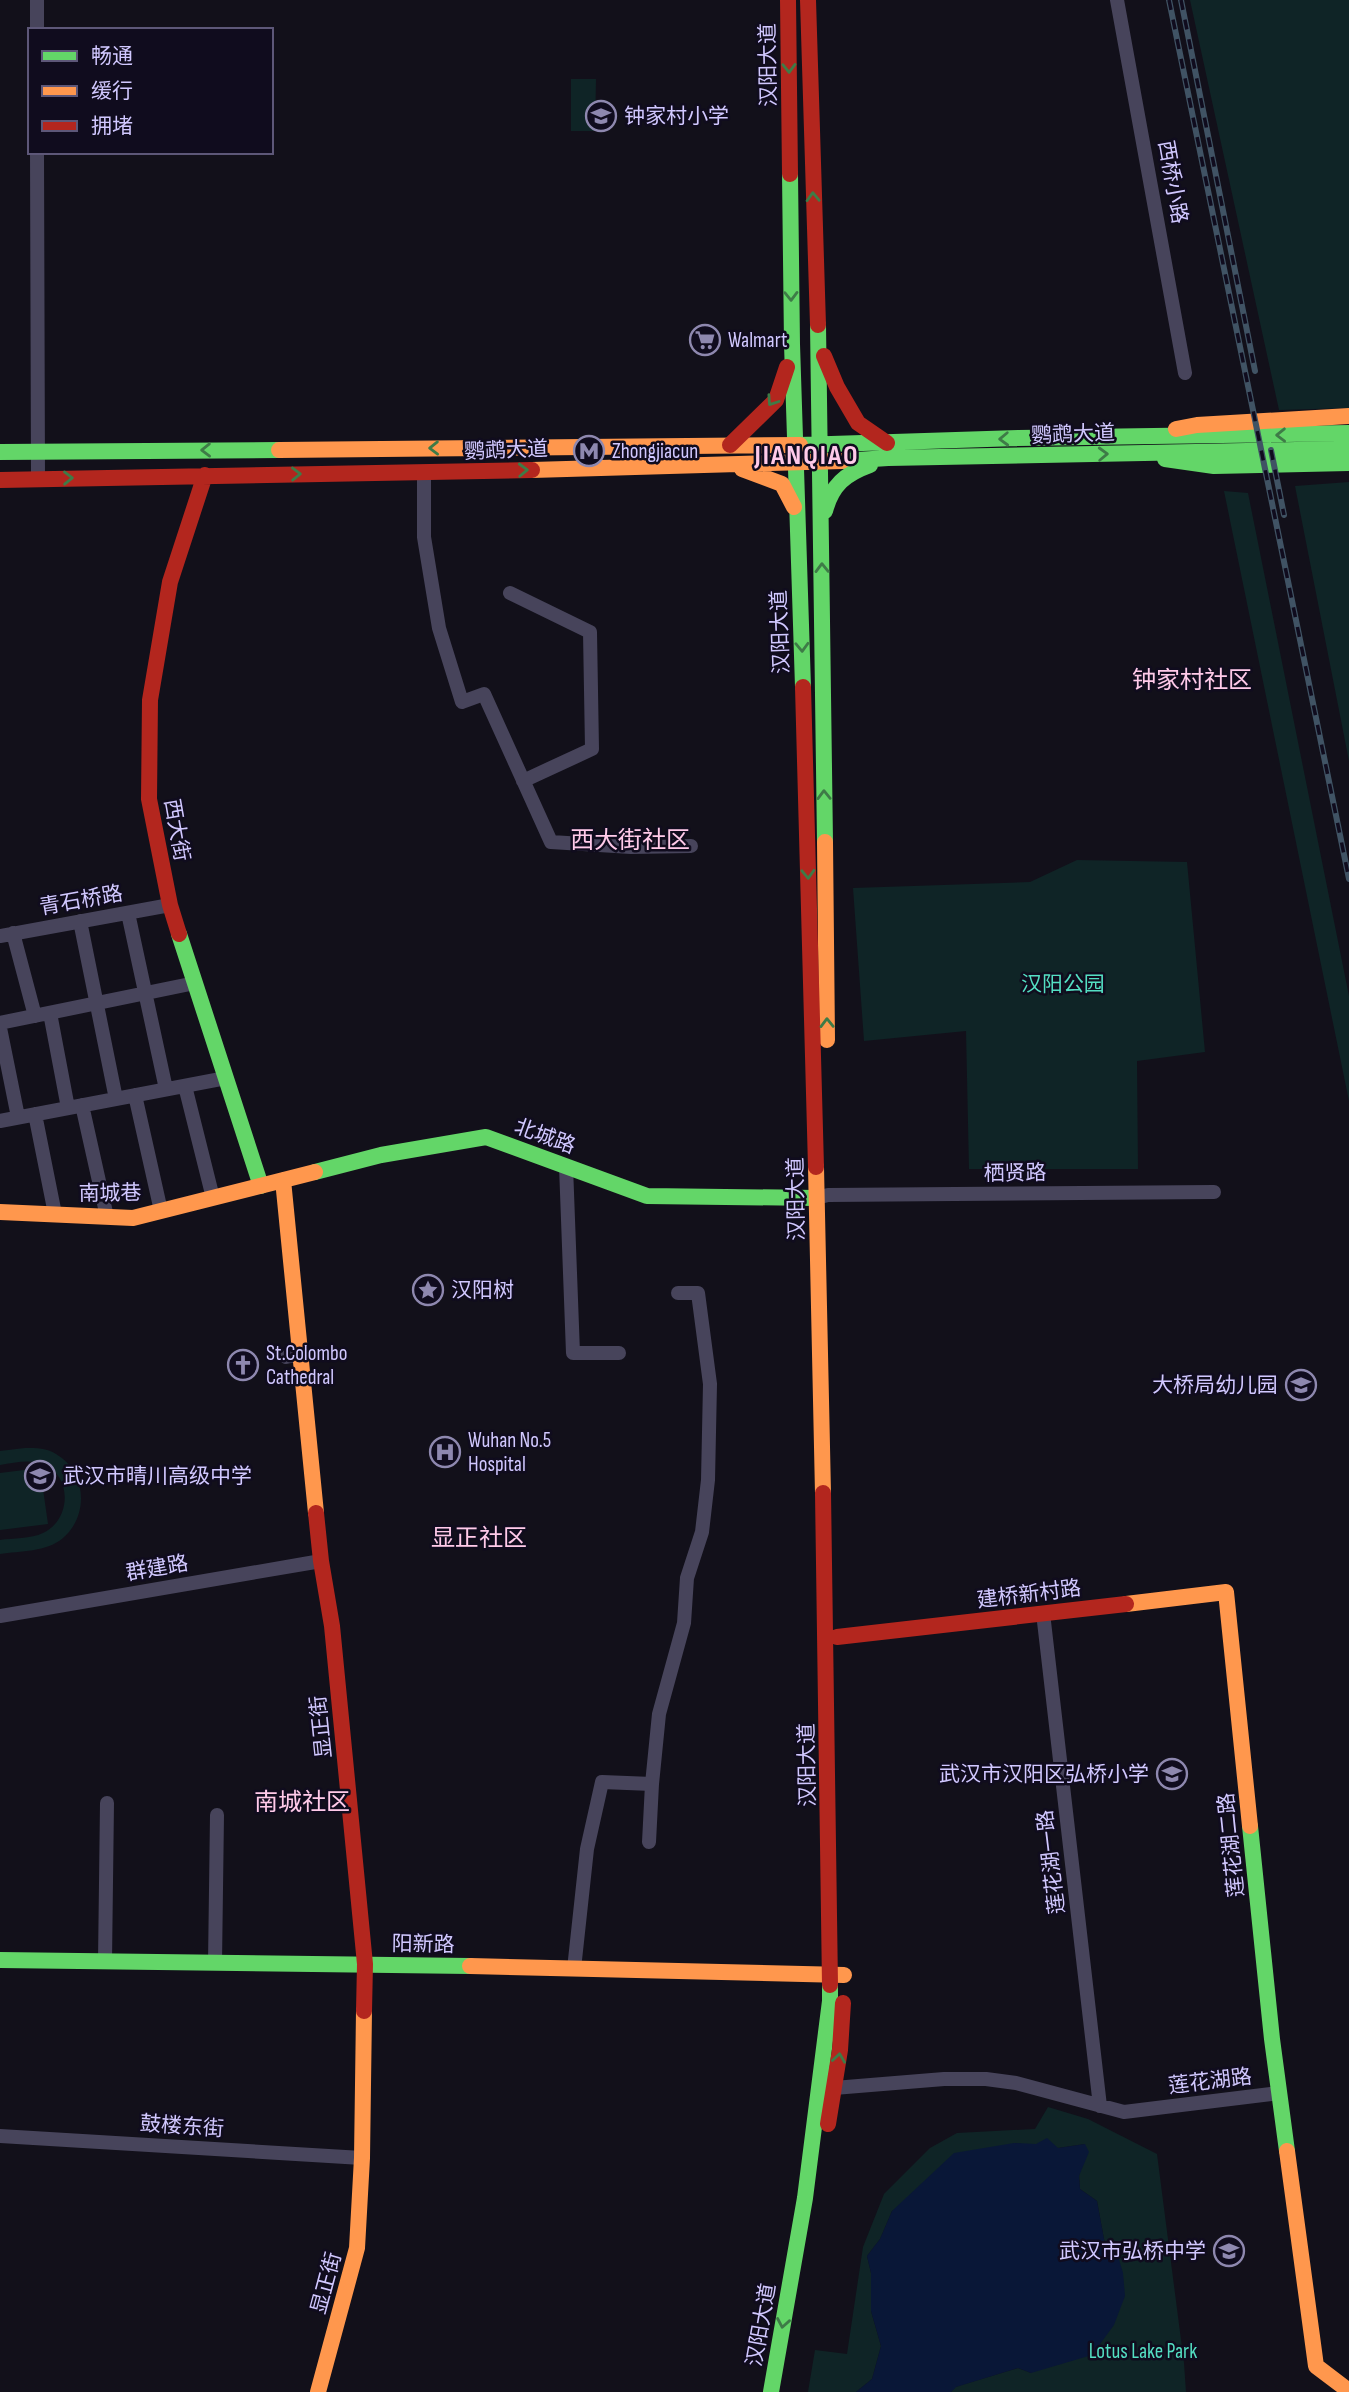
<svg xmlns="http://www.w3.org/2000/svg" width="1349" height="2392" viewBox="0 0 1349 2392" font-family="'Sofia Sans Condensed','Noto Sans SC',sans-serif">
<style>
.green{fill:#0f2426}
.water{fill:#091737}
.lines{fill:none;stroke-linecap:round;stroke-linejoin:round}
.street{stroke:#47445b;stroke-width:14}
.fast{stroke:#63d668;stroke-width:16}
.slow{stroke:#ff974d;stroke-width:16}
.jam{stroke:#b3261e;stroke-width:16}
.rail-casing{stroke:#405364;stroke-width:6}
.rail{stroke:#100c1e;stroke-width:3.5;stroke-dasharray:10;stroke-linecap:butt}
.oneway{stroke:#3e7b47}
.labels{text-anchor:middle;stroke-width:5;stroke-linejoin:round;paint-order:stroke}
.street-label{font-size:21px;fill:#d1c8ff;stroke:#100c1e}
.poi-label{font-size:21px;fill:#d1c8ff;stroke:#100c1e;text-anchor:start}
.park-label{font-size:21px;fill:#54dfc3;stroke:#100c1e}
.quarter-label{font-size:24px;fill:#ffcae9;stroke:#100c1e}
.district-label{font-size:28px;font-weight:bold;letter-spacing:2px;fill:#ffcae9;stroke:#100c1e}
</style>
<rect width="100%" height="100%" fill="#12101a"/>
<path class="green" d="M1190,0H1349V408L1279,410Z
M571,79H596L595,131H571Z
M1349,482V761L1295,486Z
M1224,491L1248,493L1349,996V1101Z
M1077,860L1187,862L1205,1052L1137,1061L1138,1169H969L966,1031L864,1041L853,888L1030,882Z
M25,1448C36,1448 47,1448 56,1454C87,1472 89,1516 63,1538C47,1552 20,1551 0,1554V1540C13,1538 31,1539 43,1533C71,1520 73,1476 43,1464C29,1459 14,1463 0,1465V1451Z
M40,1468L48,1524L0,1530V1473Z
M1048,2107L1088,2119L1157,2154L1184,2363L1186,2392H951L955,2387L1018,2368L1031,2373L1106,2250L1097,2201L1080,2189L1079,2176L1085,2144L1058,2148L1014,2143L892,2211L880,2239L867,2256L871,2273V2311L881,2346L872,2379L856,2392H808L815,2350L847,2354L863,2247L884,2194L930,2148L957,2133L1035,2129Z"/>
<path class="water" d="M1047,2138L1058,2148L1085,2144L1089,2152L1079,2176L1080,2189L1097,2201L1106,2250L1118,2256L1123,2273L1125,2296L1114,2325L1092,2355L1031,2373L1018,2368L956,2387L951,2392H856L872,2379L881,2346L871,2311V2273L867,2256L880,2239L892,2211L954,2153L1014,2143L1036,2144Z"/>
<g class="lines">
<path class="street" d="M37,0V30
M1117,0L1185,373
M37,152L38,479
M424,473V537L439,628L462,702L484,694L551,842L631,847L691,846
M510,593L590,632L592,749L523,781
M128,913L166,1089
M80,921L116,1099
M13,933L35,1016
M0,936L170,905
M50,1013L68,1108
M0,1023L195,983
M0,1028L18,1117
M185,1086L213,1198
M135,1095L161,1211
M82,1105L107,1217
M35,1114L55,1214
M0,1121L226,1078
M566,1166L573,1353H619
M816,1198L828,1195L1214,1192
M286,1357L301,1354
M1043,1613L1100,2106
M0,1616L321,1561
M649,1842L652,1784
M105,1961L107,1803
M215,1963L217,1815
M574,1969L587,1849L602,1782L652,1784L659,1714L684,1623L687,1578L702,1532L708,1480L710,1384L698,1293H678
M834,2088L944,2079H986L1016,2083L1124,2112L1279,2093
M0,2136L362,2158"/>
<path class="fast" d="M790,174L792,344L803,687
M818,325L825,842
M800,445L1018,438L1349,433
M0,452L279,450
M1165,459L1214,466L1349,463
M842,461L888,458L1349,449
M825,511C832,485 845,474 870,465
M179,934L261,1186
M315,1172L381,1155L486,1137L647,1196L816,1198
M1250,1826L1272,2039L1287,2151
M0,1960L470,1966
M771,2392L805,2198L830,2001V1985"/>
<path class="slow" d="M1176,429L1197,425L1349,416
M279,450L800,445
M742,469L782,484L794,507
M532,470L842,461
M825,842L827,1040
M816,1167L823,1493
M283,1180L316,1513
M0,1212L133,1218L315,1172
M1126,1604L1226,1592L1250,1826
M470,1966L844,1975
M1287,2151L1316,2366L1349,2391
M318,2392L357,2248L362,2158L364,2011"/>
<path class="jam" d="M788,0L790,174
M808,0L818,325
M824,356L837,387L858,423L887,443
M730,445L776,400L787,367
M0,480L532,470
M803,687L816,1167
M179,934L170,905L149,799L150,700L170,582L205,475
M823,1493L830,1985
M316,1513L321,1561L332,1626L365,1964L364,2011
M837,1637L1126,1604
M828,2124L840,2050L843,2003"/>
<g class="rail-casing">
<path id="rail" d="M1169,0L1349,879
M1181,0L1255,371
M1271,450L1284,515"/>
</g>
<use href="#rail" class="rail"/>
</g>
<defs><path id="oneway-chevron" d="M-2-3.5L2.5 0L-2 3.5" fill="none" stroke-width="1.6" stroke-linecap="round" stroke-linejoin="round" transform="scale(1.75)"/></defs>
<g class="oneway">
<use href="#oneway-chevron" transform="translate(789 68) rotate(89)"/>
<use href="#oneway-chevron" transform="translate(813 197) rotate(-92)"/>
<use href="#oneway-chevron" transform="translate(791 296) rotate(89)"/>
<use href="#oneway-chevron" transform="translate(772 401) rotate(124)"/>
<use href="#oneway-chevron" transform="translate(1281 435) rotate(179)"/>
<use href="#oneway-chevron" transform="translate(1004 439) rotate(178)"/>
<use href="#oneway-chevron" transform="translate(434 448) rotate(179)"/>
<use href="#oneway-chevron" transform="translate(206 450) rotate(179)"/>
<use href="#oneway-chevron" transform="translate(1103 454) rotate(-2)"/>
<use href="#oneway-chevron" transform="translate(523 470) rotate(-2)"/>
<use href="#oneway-chevron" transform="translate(296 474) rotate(-1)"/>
<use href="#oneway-chevron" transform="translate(68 478) rotate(-1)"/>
<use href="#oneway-chevron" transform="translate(822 568) rotate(-91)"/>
<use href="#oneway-chevron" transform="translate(802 647) rotate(88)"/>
<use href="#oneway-chevron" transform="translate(824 795) rotate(-91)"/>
<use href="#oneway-chevron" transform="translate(808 874) rotate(88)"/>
<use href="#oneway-chevron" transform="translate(827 1023) rotate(-91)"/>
<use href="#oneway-chevron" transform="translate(839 2058) rotate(-82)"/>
<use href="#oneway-chevron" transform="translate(783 2323) rotate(100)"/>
</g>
<defs>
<g id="school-ring" transform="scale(1.575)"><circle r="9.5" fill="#100c1e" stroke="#8e88af" stroke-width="1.5"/><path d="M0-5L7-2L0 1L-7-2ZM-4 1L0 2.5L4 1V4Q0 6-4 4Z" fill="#8e88af"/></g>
<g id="supermarket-ring" transform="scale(1.575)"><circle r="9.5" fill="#100c1e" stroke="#8e88af" stroke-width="1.5"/><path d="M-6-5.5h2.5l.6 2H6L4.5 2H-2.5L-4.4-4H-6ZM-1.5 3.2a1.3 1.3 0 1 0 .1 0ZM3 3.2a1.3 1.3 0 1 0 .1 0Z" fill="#8e88af"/></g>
<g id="metro-ring" transform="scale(1.575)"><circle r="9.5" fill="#100c1e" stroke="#8e88af" stroke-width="1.5"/><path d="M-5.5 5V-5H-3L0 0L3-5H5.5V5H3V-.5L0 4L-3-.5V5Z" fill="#8e88af"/></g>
<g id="sight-ring" transform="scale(1.575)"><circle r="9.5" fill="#100c1e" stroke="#8e88af" stroke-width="1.5"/><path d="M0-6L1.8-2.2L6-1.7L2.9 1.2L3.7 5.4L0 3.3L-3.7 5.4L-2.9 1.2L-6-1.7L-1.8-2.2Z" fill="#8e88af"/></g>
<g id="church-ring" transform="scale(1.575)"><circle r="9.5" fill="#100c1e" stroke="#8e88af" stroke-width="1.5"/><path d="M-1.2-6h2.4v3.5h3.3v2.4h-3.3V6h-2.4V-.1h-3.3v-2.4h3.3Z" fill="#8e88af"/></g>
<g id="hospital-ring" transform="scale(1.575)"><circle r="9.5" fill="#100c1e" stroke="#8e88af" stroke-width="1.5"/><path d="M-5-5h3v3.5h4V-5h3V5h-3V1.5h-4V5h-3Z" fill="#8e88af"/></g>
</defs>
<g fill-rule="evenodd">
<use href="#school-ring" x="601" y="116"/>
<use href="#supermarket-ring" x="705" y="340"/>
<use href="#metro-ring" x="589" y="451"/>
<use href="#sight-ring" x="428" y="1290"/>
<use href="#church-ring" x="243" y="1365"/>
<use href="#school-ring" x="1301" y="1385"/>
<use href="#hospital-ring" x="445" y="1452"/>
<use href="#school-ring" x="40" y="1476"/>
<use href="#school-ring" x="1172" y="1774"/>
<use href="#school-ring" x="1229" y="2251"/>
</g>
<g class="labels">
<g class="street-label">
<text transform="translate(768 65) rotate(-91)" y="7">汉阳大道</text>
<text transform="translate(1173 182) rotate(80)" y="7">西桥小路</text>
<text transform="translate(1073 434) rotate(-2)" y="7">鹦鹉大道</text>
<text transform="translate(506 450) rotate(-2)" y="7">鹦鹉大道</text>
<text transform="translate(780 632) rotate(-92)" y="7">汉阳大道</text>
<text transform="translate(177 830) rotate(80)" y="7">西大街</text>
<text transform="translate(81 900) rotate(-10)" y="7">青石桥路</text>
<text transform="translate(545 1136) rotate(20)" y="7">北城路</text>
<text transform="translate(1015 1173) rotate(-1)" y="7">栖贤路</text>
<text transform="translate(110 1193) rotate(-1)" y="7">南城巷</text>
<text transform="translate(796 1199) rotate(-91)" y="7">汉阳大道</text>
<text transform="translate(157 1568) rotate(-10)" y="7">群建路</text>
<text transform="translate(1029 1594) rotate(-7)" y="7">建桥新村路</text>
<text transform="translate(321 1727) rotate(-96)" y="7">显正街</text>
<text transform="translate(807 1765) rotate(-91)" y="7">汉阳大道</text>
<text transform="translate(1231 1845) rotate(-96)" y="7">莲花湖二路</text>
<text transform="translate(1051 1862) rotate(-97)" y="7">莲花湖一路</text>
<text transform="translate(423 1944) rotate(1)" y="7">阳新路</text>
<text transform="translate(1210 2081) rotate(-7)" y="7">莲花湖路</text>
<text transform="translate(182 2126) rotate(4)" y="7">鼓楼东街</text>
<text transform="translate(326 2283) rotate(-75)" y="7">显正街</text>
<text transform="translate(761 2325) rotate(-80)" y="7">汉阳大道</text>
</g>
<g class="poi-label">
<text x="624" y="123">钟家村小学</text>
<text x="728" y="347">Walmart</text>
<text x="612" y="458">Zhongjiacun</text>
<text x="451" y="1297">汉阳树</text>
<text x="266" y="1360">St.Colombo<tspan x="266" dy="24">Cathedral</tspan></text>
<text x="1278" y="1392" text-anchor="end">大桥局幼儿园</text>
<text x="468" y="1447">Wuhan No.5<tspan x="468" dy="24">Hospital</tspan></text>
<text x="63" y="1483">武汉市晴川高级中学</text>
<text x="1149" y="1781" text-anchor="end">武汉市汉阳区弘桥小学</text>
<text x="1206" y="2258" text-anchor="end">武汉市弘桥中学</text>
</g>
<g class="park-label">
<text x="1063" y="991">汉阳公园</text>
<text x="1143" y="2358">Lotus Lake Park</text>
</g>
<g class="quarter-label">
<text x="1192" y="688">钟家村社区</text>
<text x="630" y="848">西大街社区</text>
<text x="479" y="1546">显正社区</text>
<text x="302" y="1810">南城社区</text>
</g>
<g class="district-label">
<text x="807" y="464">JIANQIAO</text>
</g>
</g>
<rect x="28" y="28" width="245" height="126" fill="#100c1e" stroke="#5d5778" stroke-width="2"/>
<rect x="42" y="51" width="35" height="10" fill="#63d668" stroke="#5d5778" stroke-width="2"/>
<text x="91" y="63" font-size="21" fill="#d1c8ff">畅通</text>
<rect x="42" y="86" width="35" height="10" fill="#ff974d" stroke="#5d5778" stroke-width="2"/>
<text x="91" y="98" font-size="21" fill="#d1c8ff">缓行</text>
<rect x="42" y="121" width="35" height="10" fill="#b3261e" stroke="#5d5778" stroke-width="2"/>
<text x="91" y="133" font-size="21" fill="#d1c8ff">拥堵</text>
</svg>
